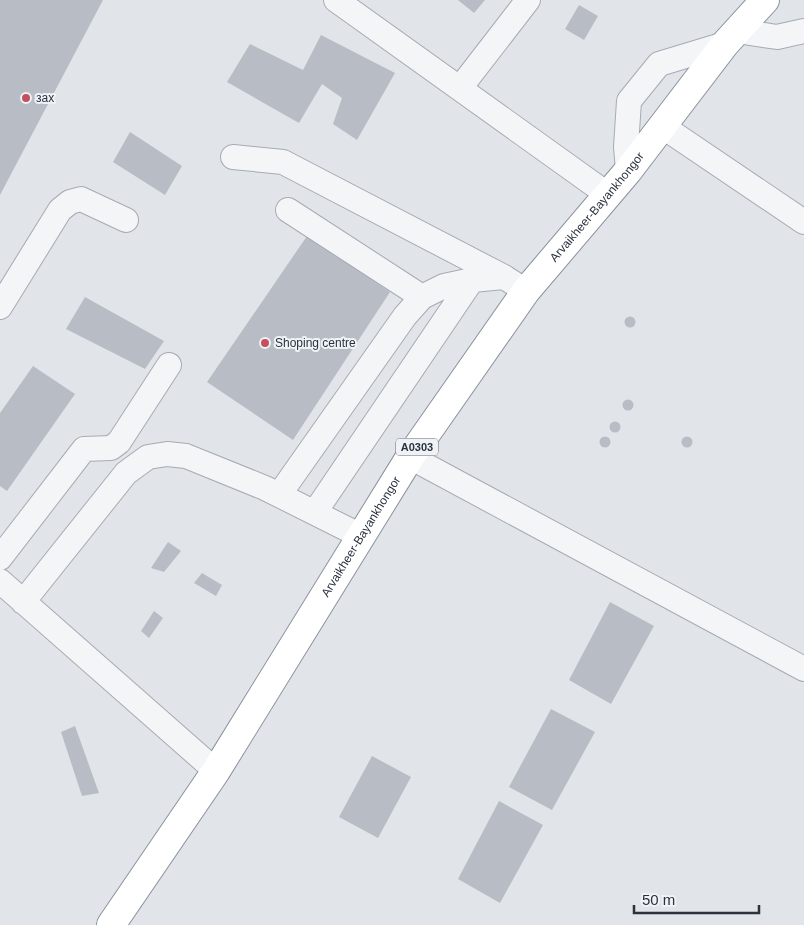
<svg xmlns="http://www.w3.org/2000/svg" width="804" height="925" viewBox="0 0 804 925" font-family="Helvetica,sans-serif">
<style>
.building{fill:#b8bdc5}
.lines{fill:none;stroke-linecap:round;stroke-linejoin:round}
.minor-casing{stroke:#a6abb3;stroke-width:26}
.highway-casing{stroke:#89929e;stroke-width:30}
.minor{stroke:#f3f5f7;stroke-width:24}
.highway{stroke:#fff;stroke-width:28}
.poi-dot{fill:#c64e61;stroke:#f0f3f6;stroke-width:2}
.labels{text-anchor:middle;stroke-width:4;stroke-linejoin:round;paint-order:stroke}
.shield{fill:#f0f3f6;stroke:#656c76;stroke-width:1}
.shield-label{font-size:11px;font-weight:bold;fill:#2a323f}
.poi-label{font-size:12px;fill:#2a323f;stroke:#f0f3f6;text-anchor:start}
.street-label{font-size:12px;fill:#2a323f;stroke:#f0f3f6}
</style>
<rect width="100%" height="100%" fill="#e1e4e9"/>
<path class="building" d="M0,0H103L0,195Z
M458,0H485L474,13Z
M579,5L598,16L584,40L565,29Z
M321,35L395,73L357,140L333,124L342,98L322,84L299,123L227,82L250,44L303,70Z
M130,132L182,166L165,195L113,162Z
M307,236L390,292L293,440L207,382Z
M85,297L164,341L145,369L66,329Z
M624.5 322a5.5 5.5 0 1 1 11 0a5.5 5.5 0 1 1-11 0Z
M33,366L75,394L7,491L0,486V413Z
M622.5 405a5.5 5.5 0 1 1 11 0a5.5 5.5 0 1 1-11 0Z
M609.5 427a5.5 5.5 0 1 1 11 0a5.5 5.5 0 1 1-11 0Z
M681.5 442a5.5 5.5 0 1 1 11 0a5.5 5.5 0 1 1-11 0Z
M599.5 442a5.5 5.5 0 1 1 11 0a5.5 5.5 0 1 1-11 0Z
M168,542L181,551L164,572L151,568Z
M202,573L222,585L216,596L194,583Z
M610,602L654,626L611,704L569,680Z
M154,611L163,618L149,638L141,631Z
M551,709L595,732L552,810L509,787Z
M75,726L99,793L82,796L61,732Z
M372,756L411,777L378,838L339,817Z
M499,801L543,825L500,903L458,879Z"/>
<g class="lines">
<g class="minor-casing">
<path id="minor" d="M336,0L607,194
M737,31L777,37L804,31
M460,88L528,0
M662,126L804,222
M233,157L283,162L504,277
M628,171L626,147L629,101L659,64L725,44
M288,210L422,297
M0,307L60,210L70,202L81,199L126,220
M410,457L804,669
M279,495L405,316L422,297L444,286L472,280L504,277L526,291
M315,512L472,280
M0,558L84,449L111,448L119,442L169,365
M0,581L216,771
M23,602L126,473L148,457L167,454L186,456L265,488L361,536"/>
</g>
<g class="highway-casing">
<g id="highway">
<path id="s1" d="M111,925L216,771L410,457L526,291L628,171L725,44L765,0"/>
</g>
</g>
<use href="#minor" class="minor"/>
<use href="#highway" class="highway"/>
</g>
<g class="poi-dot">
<circle cx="26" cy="98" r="5"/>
<circle cx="265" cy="343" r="5"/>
</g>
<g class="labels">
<rect class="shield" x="396" y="438.5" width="42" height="17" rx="4"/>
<g class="shield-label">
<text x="417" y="451">A0303</text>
</g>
<g class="poi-label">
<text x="36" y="102">зах</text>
<text x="275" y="347">Shoping centre</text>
</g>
<g class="street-label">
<text dy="4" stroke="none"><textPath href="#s1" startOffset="868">Arvaikheer-Bayankhongor</textPath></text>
<text dy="4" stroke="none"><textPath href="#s1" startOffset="462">Arvaikheer-Bayankhongor</textPath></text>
</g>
</g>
<path d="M634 905v8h125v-8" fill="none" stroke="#2a323f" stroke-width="2.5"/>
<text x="642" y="905" font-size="15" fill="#2a323f" stroke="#f0f3f6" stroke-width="4" paint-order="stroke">50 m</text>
</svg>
